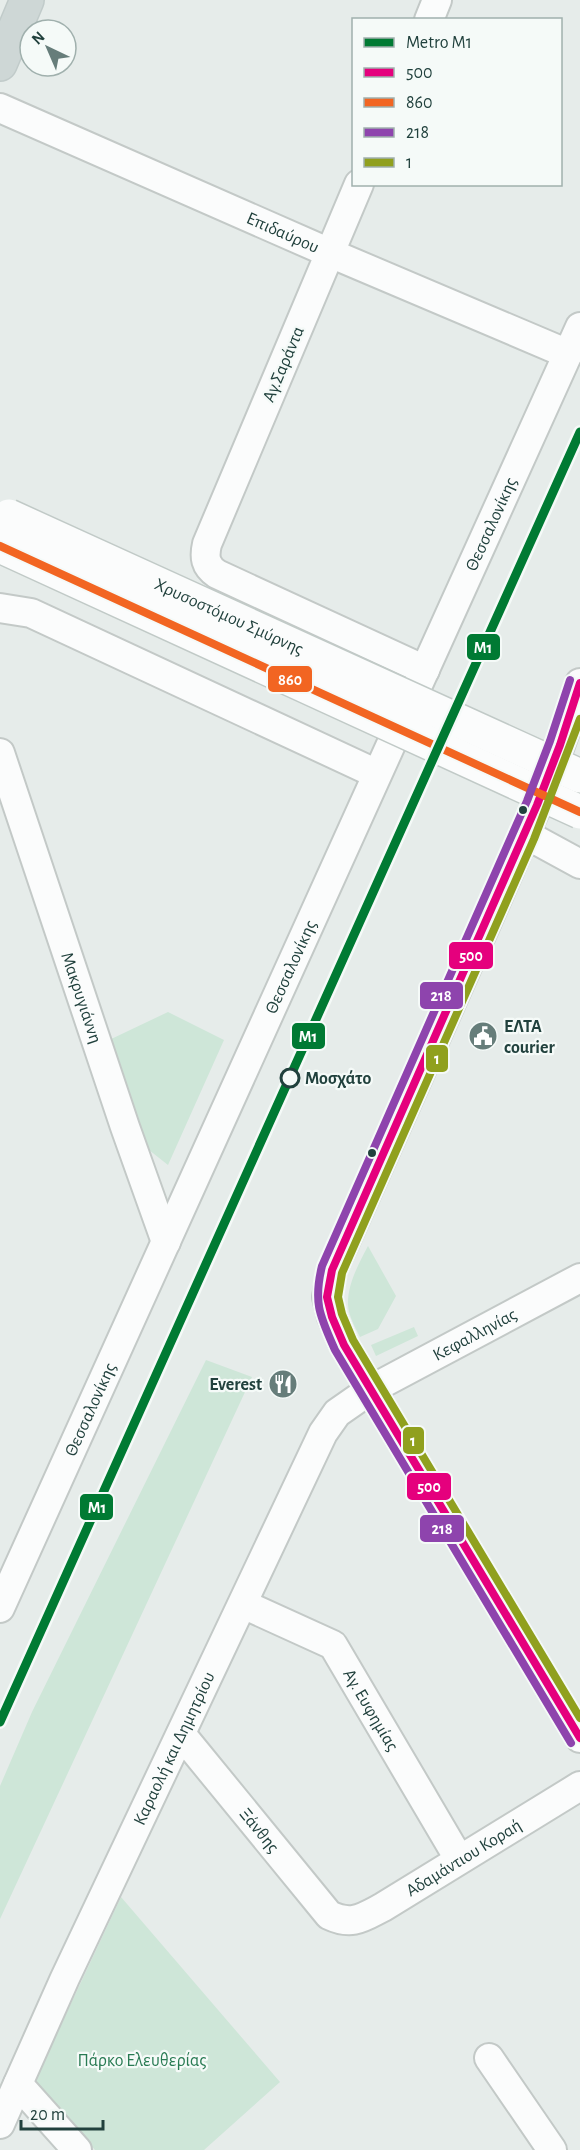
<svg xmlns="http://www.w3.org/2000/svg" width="580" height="2150" viewBox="0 0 580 2150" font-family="'Alegreya Sans',sans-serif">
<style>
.green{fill:#cee6d8}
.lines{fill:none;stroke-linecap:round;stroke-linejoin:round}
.minor-casing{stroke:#c3c9c7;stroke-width:32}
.primary-casing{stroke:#c1cbca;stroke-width:36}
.minor{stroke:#fbfcfc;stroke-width:28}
.primary{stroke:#ced7d6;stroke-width:33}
.secondary-bridge-casing{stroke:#c1cac7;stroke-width:36;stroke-linecap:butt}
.secondary-bridge{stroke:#fbfcfc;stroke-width:33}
.bus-1-casing{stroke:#f5faf8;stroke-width:12}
.bus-2-casing{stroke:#f5faf8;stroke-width:12}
.bus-3-casing{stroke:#f5faf8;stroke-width:12}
.bus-4-casing{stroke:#f5faf8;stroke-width:12}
.bus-1{stroke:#e5007d;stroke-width:8}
.bus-2{stroke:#f26522;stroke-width:8}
.bus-3{stroke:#8e44ad;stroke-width:8}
.bus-4{stroke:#90a01e;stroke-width:8}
.metro-1-casing{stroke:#f5faf8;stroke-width:14}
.metro-1{stroke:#007a33;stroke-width:9}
.bus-dot{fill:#21413d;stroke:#f5faf8;stroke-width:2}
.stop-dot{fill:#f5faf8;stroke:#21413d;stroke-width:3}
.labels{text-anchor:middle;stroke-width:4.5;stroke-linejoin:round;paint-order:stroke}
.street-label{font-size:18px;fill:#21413d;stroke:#f5faf8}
.poi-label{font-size:18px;font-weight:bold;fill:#21413d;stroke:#f5faf8;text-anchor:start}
.stop-label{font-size:18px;font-weight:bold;fill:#21413d;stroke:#f5faf8;text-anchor:start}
.park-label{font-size:18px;fill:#297b53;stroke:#f5faf8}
.line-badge{stroke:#f5faf8;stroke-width:2}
.badge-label{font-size:16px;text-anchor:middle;font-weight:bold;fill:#fff}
</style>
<rect width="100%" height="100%" fill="#e6ecea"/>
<path class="green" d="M168,1012L224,1040L168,1165L144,1146L107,1041Z
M368,1246L396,1296L378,1329L360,1337C355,1327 349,1317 348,1305C347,1285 359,1263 368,1246Z
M414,1327L418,1336L376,1356L371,1345Z
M206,1360L252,1377L0,1919V1786L32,1712Z
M121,1897L280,2082L204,2150H95L35,2080Z"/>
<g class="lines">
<g class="minor-casing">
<g id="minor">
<path d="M429,20L437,0"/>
<path id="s1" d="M0,108L330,253L568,354"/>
<path d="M359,184L207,544C204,557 205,566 217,574L425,670"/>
<path d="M0,608L31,613L377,774"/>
<path d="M580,683C557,766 520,845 486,924C439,1031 392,1138 344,1244L332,1270L327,1297L332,1317L344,1345L580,1738"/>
<path id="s2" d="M0,753L125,1127L166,1242"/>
<path d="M525,834L580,864"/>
<path id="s3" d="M243,1604L333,1645L459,1859"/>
<path id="s4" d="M0,1608L580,327"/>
<path id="s5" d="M181,1734L329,1915C352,1926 362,1918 383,1907L580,1786"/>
<path d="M489,2058L552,2150"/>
<path d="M18,2084L77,2150"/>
<path id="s6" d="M0,2124L65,1978L323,1433L337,1413L370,1390L580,1278"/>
</g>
</g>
<g class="primary-casing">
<path id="primary" d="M0,64L27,0"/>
</g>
<use href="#minor" class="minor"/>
<use href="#primary" class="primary"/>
<g class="secondary-bridge-casing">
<g id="secondary-bridge">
<path id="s7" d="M9,516L580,776"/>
<path d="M0,546L580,812"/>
</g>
</g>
<use href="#secondary-bridge" class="secondary-bridge"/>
<g class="bus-1-casing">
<path id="bus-1" d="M580,683L560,745L537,805L332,1270L327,1297L332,1317L344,1345L580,1738"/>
</g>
<g class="bus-2-casing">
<path id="bus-2" d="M0,546L580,812"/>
</g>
<g class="bus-3-casing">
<path id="bus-3" d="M570,680L550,741L527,801L322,1266C313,1303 320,1316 335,1350L571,1743"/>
</g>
<g class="bus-4-casing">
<path id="bus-4" d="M580,719L534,839L342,1273L338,1297L342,1314L353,1340L580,1718"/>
</g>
<use href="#bus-1" class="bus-1"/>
<use href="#bus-2" class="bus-2"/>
<use href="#bus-3" class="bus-3"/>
<use href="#bus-4" class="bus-4"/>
<g class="metro-1-casing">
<path id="metro-1" d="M0,1722L580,432"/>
</g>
<use href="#metro-1" class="metro-1"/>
</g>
<defs>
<g id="civic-disc" transform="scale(1.5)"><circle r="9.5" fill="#667d7a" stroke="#f5faf8"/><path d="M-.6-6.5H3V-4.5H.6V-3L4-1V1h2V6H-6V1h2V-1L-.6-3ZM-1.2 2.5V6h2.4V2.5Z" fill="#fff"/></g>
<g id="restaurant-disc" transform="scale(1.5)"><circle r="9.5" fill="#667d7a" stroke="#f5faf8"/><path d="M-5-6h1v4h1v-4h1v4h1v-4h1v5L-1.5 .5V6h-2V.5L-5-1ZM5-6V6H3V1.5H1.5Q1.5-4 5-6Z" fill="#fff"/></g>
</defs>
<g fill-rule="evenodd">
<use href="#civic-disc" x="483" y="1036"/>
<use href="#restaurant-disc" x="283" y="1384"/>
</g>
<g class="bus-dot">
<circle cx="523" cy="810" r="5"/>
<circle cx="372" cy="1153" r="5"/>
</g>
<circle class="stop-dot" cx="290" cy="1078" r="9"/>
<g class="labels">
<g class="street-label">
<text dy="6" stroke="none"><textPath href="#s1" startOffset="309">Επιδαύρου</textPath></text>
<text transform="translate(283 364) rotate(-67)" y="6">Αγ.Σαράντα</text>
<text dy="6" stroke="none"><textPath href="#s4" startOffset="1190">Θεσσαλονίκης</textPath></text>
<text dy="6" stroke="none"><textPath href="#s7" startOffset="242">Χρυσοστόμου Σμύρνης</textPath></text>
<text dy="6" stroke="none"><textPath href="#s4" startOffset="704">Θεσσαλονίκης</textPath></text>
<text dy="6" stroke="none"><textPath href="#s2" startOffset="258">Μακρυγιάννη</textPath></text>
<text dy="6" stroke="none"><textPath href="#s6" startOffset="946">Κεφαλληνίας</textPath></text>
<text dy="6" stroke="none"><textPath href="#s4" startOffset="218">Θεσσαλονίκης</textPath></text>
<text dy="6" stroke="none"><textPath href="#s3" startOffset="174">Αγ. Ευφημίας</textPath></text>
<text dy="6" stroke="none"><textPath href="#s6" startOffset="414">Καραολή και Δημητρίου</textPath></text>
<text dy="6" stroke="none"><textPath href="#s5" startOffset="124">Ξάνθης</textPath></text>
<text dy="6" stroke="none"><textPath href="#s5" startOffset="386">Αδαμάντιου Κοραή</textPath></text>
</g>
<g class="poi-label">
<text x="504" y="1032">ΕΛΤΑ<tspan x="504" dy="21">courier</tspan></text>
<text x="262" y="1390" text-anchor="end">Everest</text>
</g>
<g class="stop-label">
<text x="305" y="1084">Μοσχάτο</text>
</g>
<g class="park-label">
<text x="142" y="2066">Πάρκο Ελευθερίας</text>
</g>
</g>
<g class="line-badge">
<rect x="466" y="633" width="35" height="28" rx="6" fill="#007a33"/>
<rect x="267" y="665" width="46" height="28" rx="6" fill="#f26522"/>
<rect x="448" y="941" width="46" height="29" rx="6" fill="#e5007d"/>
<rect x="419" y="981" width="45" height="29" rx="6" fill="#8e44ad"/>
<rect x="291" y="1022" width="35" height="28" rx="6" fill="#007a33"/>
<rect x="425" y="1044" width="24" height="29" rx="6" fill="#90a01e"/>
<rect x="402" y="1426" width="23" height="29" rx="6" fill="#90a01e"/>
<rect x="406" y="1472" width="46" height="29" rx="6" fill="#e5007d"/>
<rect x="79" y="1493" width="35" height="28" rx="6" fill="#007a33"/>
<rect x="419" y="1514" width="46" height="29" rx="6" fill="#8e44ad"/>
</g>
<g class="badge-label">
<text x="483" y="653">Μ1</text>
<text x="290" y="685">860</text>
<text x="471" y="961">500</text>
<text x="441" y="1001">218</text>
<text x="308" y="1042">Μ1</text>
<text x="437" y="1064">1</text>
<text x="413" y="1446">1</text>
<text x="429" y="1492">500</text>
<text x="97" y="1513">Μ1</text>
<text x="442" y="1534">218</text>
</g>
<rect x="352" y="18" width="210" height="168" fill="#f5faf8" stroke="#a0b0ad" stroke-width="1.5"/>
<rect x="364" y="38" width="30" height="9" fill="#007a33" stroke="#a0b0ad" stroke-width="1.5"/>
<text x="406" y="48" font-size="18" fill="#21413d">Metro Μ1</text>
<rect x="364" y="68" width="30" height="9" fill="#e5007d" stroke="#a0b0ad" stroke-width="1.5"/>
<text x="406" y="78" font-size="18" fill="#21413d">500</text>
<rect x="364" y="98" width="30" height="9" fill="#f26522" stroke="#a0b0ad" stroke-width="1.5"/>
<text x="406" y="108" font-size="18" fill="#21413d">860</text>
<rect x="364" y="128" width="30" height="9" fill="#8e44ad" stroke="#a0b0ad" stroke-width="1.5"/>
<text x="406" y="138" font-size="18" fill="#21413d">218</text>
<rect x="364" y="158" width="30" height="9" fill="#90a01e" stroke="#a0b0ad" stroke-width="1.5"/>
<text x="406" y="168" font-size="18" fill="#21413d">1</text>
<g transform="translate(48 48) rotate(316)"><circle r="28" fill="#f5faf8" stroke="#a0b0ad" stroke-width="1.5"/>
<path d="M0-4.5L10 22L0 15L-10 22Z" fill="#667d7a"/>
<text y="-9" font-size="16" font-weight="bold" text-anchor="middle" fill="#21413d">N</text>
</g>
<path d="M21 2120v9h82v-9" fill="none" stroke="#21413d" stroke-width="3"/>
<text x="30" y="2120" font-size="18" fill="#21413d" stroke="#f5faf8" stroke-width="4.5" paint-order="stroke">20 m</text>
</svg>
